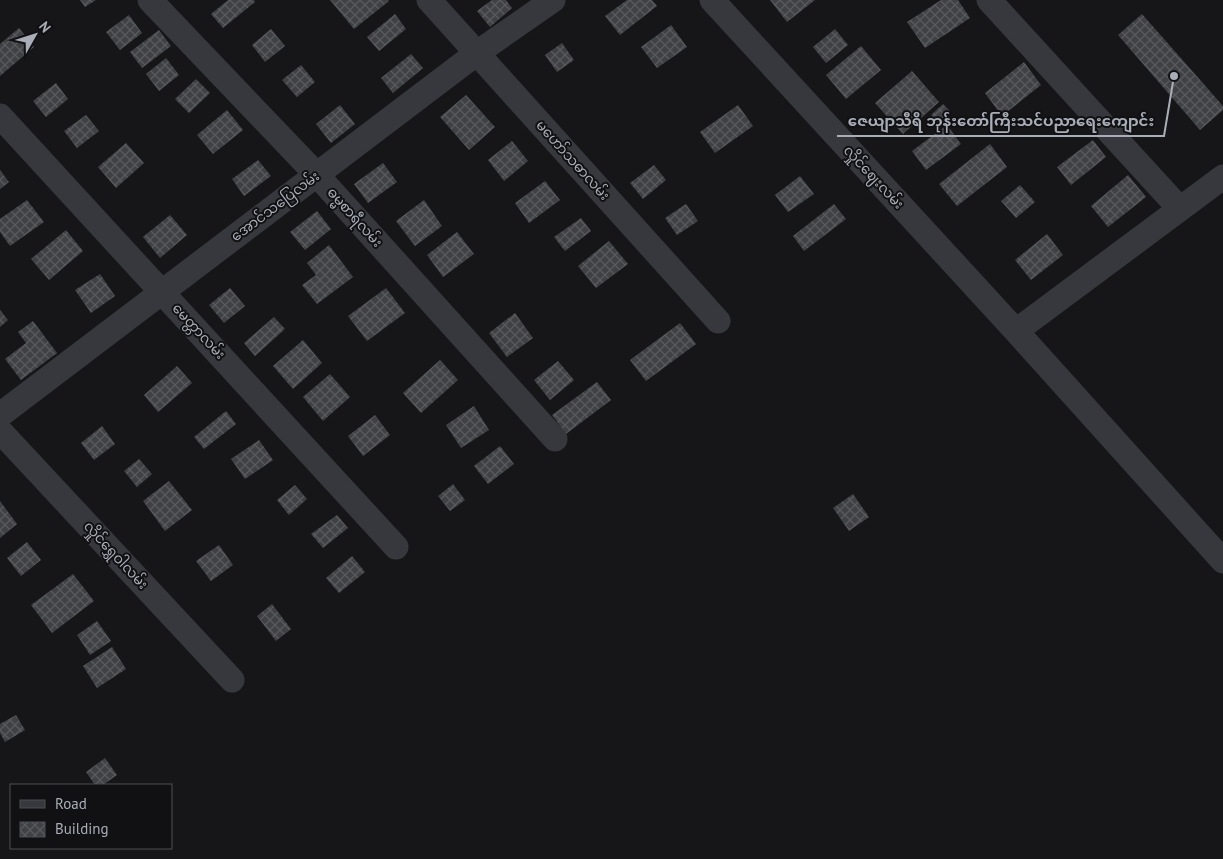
<svg xmlns="http://www.w3.org/2000/svg" width="1223" height="859" viewBox="0 0 1223 859" font-family="'PT Sans','Noto Sans Myanmar',sans-serif">
<style>
.building{fill:url(#building-cross-hatch)}
.lines{fill:none;stroke-linecap:round;stroke-linejoin:round}
.street{stroke:#37383d;stroke-width:25}
.labels{text-anchor:middle;stroke-width:4;stroke-linejoin:round;paint-order:stroke}
.street-label{font-size:14px;fill:#a8adb8;stroke:#111113}
.leader{fill:none;stroke:#a8adb8;stroke-width:2}
.callout-dot{fill:#a8adb8;stroke:#111113;stroke-width:2}
.callout-label{font-size:15px;text-anchor:middle;font-weight:bold;fill:#a8adb8;stroke:#111113;stroke-width:4;stroke-linejoin:round;paint-order:stroke}
</style>
<defs>
<pattern id="building-cross-hatch" width="8" height="8" patternUnits="userSpaceOnUse" patternTransform="scale(1.25)"><rect width="8" height="8" fill="#404145"/><path d="M0 0l8 8M0 8l8-8" fill="none" stroke="#595a5e"/></pattern>
</defs>
<rect width="100%" height="100%" fill="#161618"/>
<path class="building" d="M80,0H96L85,7Z
M228,0H254L255,2L223,28L211,14Z
M330,0H388L389,1L354,29Z
M492,0H506L512,8L490,27L477,11Z
M627,0H652L657,6L620,35L605,16Z
M770,0H815L787,22Z
M941,0H958L970,18L925,48L907,22Z
M395,14L406,29L379,51L367,37Z
M1142,14L1223,106V110L1200,130L1118,35Z
M129,15L142,33L120,50L106,32Z
M671,25L687,47L657,68L641,47Z
M19,28L34,47L0,76V44Z
M271,29L285,46L265,62L252,45Z
M835,29L848,45L826,63L813,47Z
M159,30L171,46L142,68L130,52Z
M562,43L574,60L557,72L545,55Z
M861,46L881,70L846,99L826,75Z
M411,54L423,68L393,93L381,78Z
M166,58L179,75L159,91L146,74Z
M1024,62L1041,85L1002,116L985,93Z
M301,65L315,82L297,97L282,80Z
M912,71L939,102L903,134L875,103Z
M196,79L210,93L189,113L175,99Z
M56,83L68,99L46,117L33,101Z
M466,95L495,127L469,150L440,117Z
M943,104L950,111L938,123L931,115Z
M340,105L355,124L331,143L316,124Z
M738,105L753,126L715,153L700,132Z
M227,110L243,130L213,154L197,135Z
M86,115L99,131L77,148L64,131Z
M947,125L961,144L926,170L912,151Z
M1093,140L1106,157L1071,185L1057,167Z
M512,141L528,161L504,181L488,160Z
M126,143L144,163L116,188L98,167Z
M990,144L1007,167L957,206L939,184Z
M258,160L271,176L244,196L232,179Z
M383,163L397,182L368,203L354,184Z
M654,165L666,180L643,199L630,183Z
M0,170L9,182L0,189Z
M1128,175L1146,197L1108,227L1091,206Z
M800,176L814,194L788,212L775,195Z
M545,181L560,200L529,223L515,203Z
M1020,185L1035,202L1016,218L1001,201Z
M27,200L44,222L10,246L0,232V219Z
M424,200L442,226L415,246L396,221Z
M686,204L698,221L677,235L665,218Z
M834,204L846,219L804,251L793,236Z
M317,211L331,229L305,250L290,232Z
M170,215L187,235L160,258L143,237Z
M581,218L591,231L565,251L554,237Z
M66,230L83,251L49,280L31,259Z
M457,232L474,254L443,277L427,255Z
M1047,234L1063,255L1031,280L1015,260Z
M609,241L628,264L596,288L578,266Z
M329,245L353,277L317,304L302,285L316,275L307,263Z
M100,274L115,296L91,313L75,290Z
M230,288L245,306L224,323L209,305Z
M386,288L405,313L367,341L348,316Z
M0,310L8,320L0,327Z
M515,313L533,338L507,357L489,333Z
M274,317L285,329L255,356L244,343Z
M33,321L57,353L21,380L5,359L26,343L18,332Z
M680,323L696,344L646,381L630,360Z
M303,340L322,363L293,389L273,366Z
M440,360L458,380L421,413L403,393Z
M558,361L574,380L550,400L534,380Z
M177,366L192,383L158,412L144,395Z
M330,374L350,397L323,421L303,397Z
M597,382L611,400L566,434L552,415Z
M474,406L489,430L461,448L446,425Z
M226,411L236,424L204,449L194,437Z
M375,415L390,435L363,456L348,436Z
M102,426L115,444L94,460L81,443Z
M259,440L273,460L245,479L231,459Z
M500,446L514,464L488,484L474,466Z
M139,459L152,474L137,487L124,471Z
M169,481L192,510L165,531L143,501Z
M453,484L465,500L450,511L438,496Z
M295,485L307,499L289,515L277,500Z
M853,494L869,517L849,531L833,508Z
M0,501L17,524L0,538Z
M337,515L348,528L323,548L311,534Z
M27,542L41,560L21,576L7,558Z
M219,545L233,565L211,581L196,561Z
M352,556L365,572L339,593L326,578Z
M73,574L94,601L52,633L31,605Z
M272,604L291,629L276,641L257,616Z
M97,621L111,641L90,655L77,635Z
M112,647L126,669L97,688L83,666Z
M16,715L25,730L5,742L0,733V724Z
M105,758L117,775L103,785H95L86,772Z"/>
<g class="lines">
<path class="street" d="M150,0L317,175L555,439
M429,0L718,321
M712,0L1016,331L1223,561
M989,0L1180,209
M0,116L396,547
M1016,331L1223,177
M0,415L477,53L553,0
M0,431L232,680"/>
</g>
<g class="labels">
<g class="street-label">
<text transform="translate(573 160) rotate(48)" y="5">မဟော်သဓာလမ်း</text>
<text transform="translate(874 177) rotate(47)" y="5">လှိုင်ဈေးလမ်း</text>
<text transform="translate(275 206) rotate(-37)" y="5">အောင်သပြေလမ်း</text>
<text transform="translate(355 217) rotate(48)" y="5">ဓမ္မစာရီလမ်း</text>
<text transform="translate(199 331) rotate(47)" y="5">မေတ္တာလမ်း</text>
<text transform="translate(116 555) rotate(47)" y="5">လှိုင်ရွှေဝါလမ်း</text>
</g>
</g>
<path class="leader" d="M1174 76L1164 136H837"/>
<circle class="callout-dot" cx="1174" cy="76" r="5"/>
<g class="callout-label">
<text x="1001" y="126">ဇေယျာသီရိ ဘုန်းတော်ကြီးသင်ပညာရေးကျောင်း</text>
</g>
<rect x="10" y="784" width="162" height="65" fill="#111113" stroke="#4d4f55"/>
<rect x="20" y="800" width="25" height="8" fill="#37383d" stroke="#4d4f55"/>
<text x="55" y="809" font-size="15" fill="#a8adb8">Road</text>
<rect x="20" y="822" width="25" height="15" fill="url(#building-cross-hatch)" stroke="#4d4f55"/>
<text x="55" y="834" font-size="15" fill="#a8adb8">Building</text>
<g transform="translate(35 35) rotate(51)" stroke="#111113" stroke-width="4" paint-order="stroke">
<path d="M0-4L9 19L0 12L-9 19Z" fill="#a8adb8"/>
<text y="-8" font-size="14" font-weight="bold" text-anchor="middle" fill="#a8adb8">N</text>
</g>
</svg>
